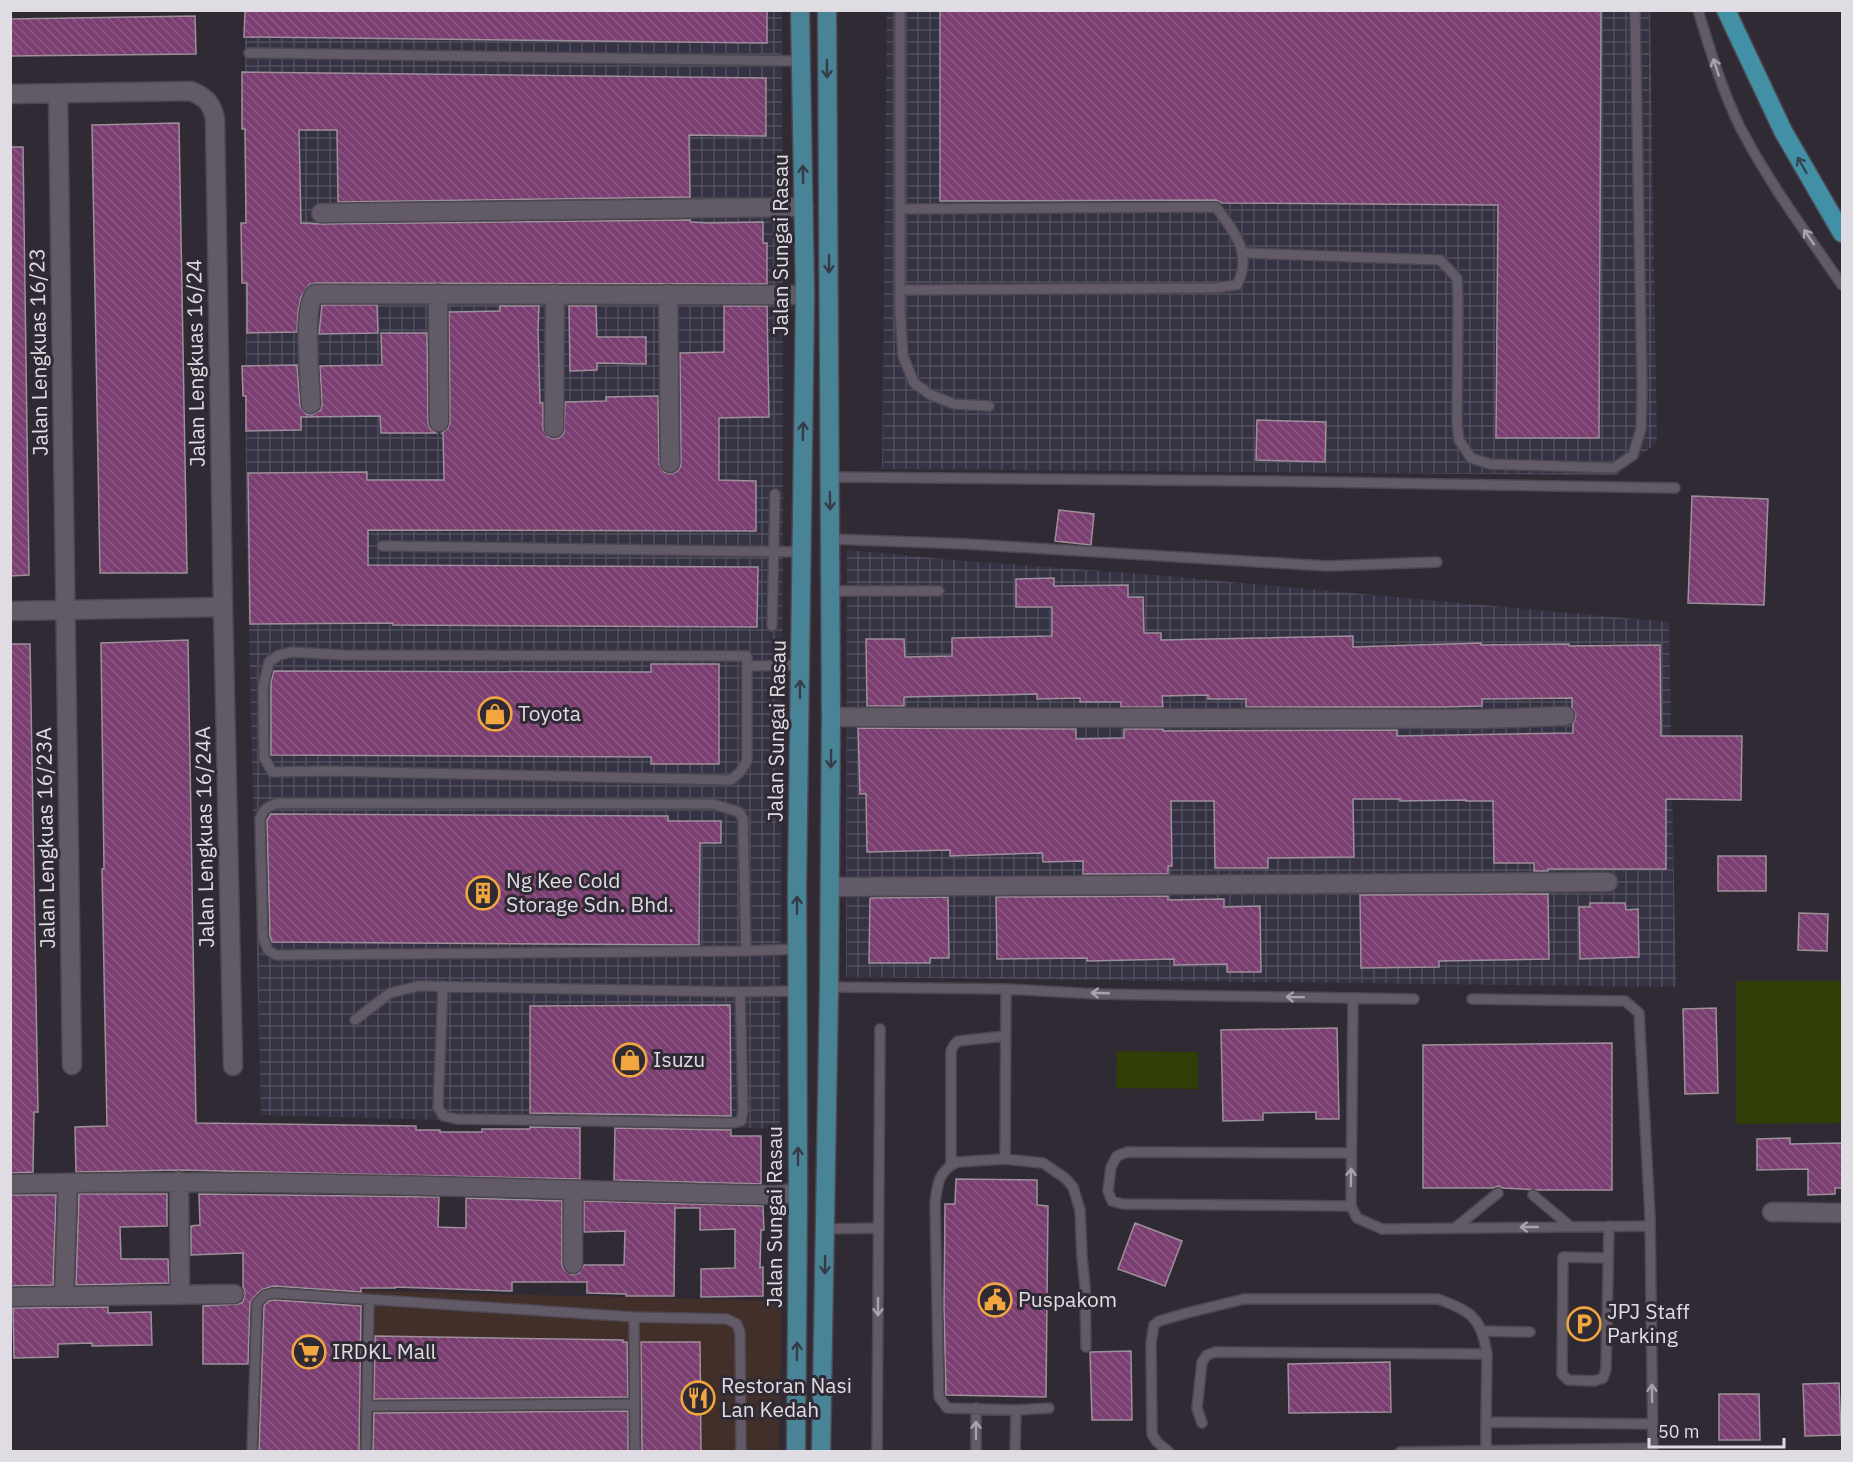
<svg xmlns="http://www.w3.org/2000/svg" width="1853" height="1462" viewBox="0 0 1853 1462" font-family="'IBM Plex Sans',sans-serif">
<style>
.commercial{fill:#422f29}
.industrial{fill:url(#industrial-grid)}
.green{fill:#313d07}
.building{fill:url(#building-back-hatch);stroke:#9d909a;stroke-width:1.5}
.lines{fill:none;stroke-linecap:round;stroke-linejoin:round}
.service-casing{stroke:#4c4750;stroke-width:12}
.minor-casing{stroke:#4c4750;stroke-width:21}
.primary-casing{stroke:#4c4750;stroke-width:21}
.trunk-casing{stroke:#4c4750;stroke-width:21}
.service{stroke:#625b67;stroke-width:9}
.minor{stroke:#625b67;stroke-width:18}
.primary{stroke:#498396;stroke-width:18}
.trunk{stroke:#4190a6;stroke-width:18}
.oneway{stroke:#a7a2ab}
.oneway2{stroke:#353c48}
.oneway3{stroke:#344450}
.labels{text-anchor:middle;stroke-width:6;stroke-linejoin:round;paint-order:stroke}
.street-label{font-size:21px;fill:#e0dce3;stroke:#302a34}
.poi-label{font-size:21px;fill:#e0dce3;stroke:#302a34;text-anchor:start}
</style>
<defs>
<pattern id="industrial-grid" width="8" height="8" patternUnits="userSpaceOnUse" patternTransform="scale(1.5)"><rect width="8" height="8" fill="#343243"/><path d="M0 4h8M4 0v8" fill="none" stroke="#514f5e"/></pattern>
<pattern id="building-back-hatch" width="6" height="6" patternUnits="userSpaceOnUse" patternTransform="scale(1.5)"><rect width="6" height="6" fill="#7a3e70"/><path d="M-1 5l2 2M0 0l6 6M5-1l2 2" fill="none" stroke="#8d5984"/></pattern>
</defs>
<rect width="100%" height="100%" fill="#302a34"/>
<path class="commercial" d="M255,1288L782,1301L779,1451L250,1452Z"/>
<path class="industrial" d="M245,11H782L783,486L780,1129L261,1115L246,515Z
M887,11H1650L1657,442L1617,475L882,469Z
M847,550L966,561L1156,575L1669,622L1676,987L846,977Z"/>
<path class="green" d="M1736,981H1842V1123L1736,1124Z
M1117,1051L1198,1052V1089L1116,1088Z"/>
<path class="building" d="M245,10H767V43L244,37Z
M940,10H1601L1599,438H1496L1498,205L1222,203L1216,200L940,201Z
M195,16L196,54L10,56V19Z
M242,72L766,78V136L689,135L690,197L338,202L337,130H299L301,223L321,224L690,220L691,222L708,223L763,222V243H767V284L315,283L309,285L301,297L298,312L297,332L247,333V283H242L241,223H246L245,129H242Z
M179,123L187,573H100L92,125Z
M10,147H23L29,575L10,576Z
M322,305H377L378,333L319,334Z
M500,306H539L538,329L540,403H543V429L548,437L553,439L559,438L564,433L565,402L606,401V397L658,396L659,464L664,472L670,474L676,472L680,468L681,463L680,353L724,352V306H767L769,417L719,418V480L756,481V531L368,530V565L758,567L757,627L393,625V623L250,624L248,473L367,472V480H444L443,433H442L448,428L450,422L449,312L500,311Z
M569,306H596L597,337H646V364L597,363V370L570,371Z
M381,333H427L428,422L430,428L436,433H381L380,416L301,417V430L246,431V396H243L242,366L297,365L300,405L306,414L312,415L321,410L322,404L320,366L382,365Z
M1257,420L1326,422L1325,462L1256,460Z
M1692,496L1768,499L1764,605L1688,603Z
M1059,510L1094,514L1091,545L1055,541Z
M1054,578V586L1128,585V597H1143L1144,633H1161V640L1353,636V647L1481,643V645L1569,644V646L1660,645L1661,736H1742L1741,800L1666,799V869H1548V871H1534V863H1494L1493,801H1466V800L1400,801V799H1353L1354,857L1268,858V868H1215L1214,801H1171L1172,866H1168V874H1083V861L1043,862L1042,853L950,856V850L867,852L866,794H860L858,728L1076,729V739L1124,738V729H1163V731L1397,730V736L1573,733V724L1576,716L1572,708V698L1482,699V706L1442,707H1246V699H1208V695L1162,696L1163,707H1121V702H1080V698L1037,699V694L905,697L904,698V706H867L866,639H904L905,657L952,656V638L1052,636V607H1016V579Z
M188,640L196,1123L416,1126V1130H440V1132H482V1129H530V1127L580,1128V1179L179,1170L76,1172L75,1127L107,1126L102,869H104L101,643Z
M10,644H30L38,1112H34L33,1172L11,1173Z
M651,664H719V764H651V757L271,755V682L274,671L651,672Z
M271,814L668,816V821H721V843H700L699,945L272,942L270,936L267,820Z
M1718,856H1766V891H1718Z
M1548,894L1549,959L1439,961V967L1361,968L1360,895Z
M1168,896V900L1224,899V907L1260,906L1261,972H1227V964L1174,965V959L1087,961V958L997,959L996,897Z
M948,897L949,958H930V963H869L870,899L871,898Z
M1590,903H1625L1626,910L1638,909L1639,957L1580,959L1579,907H1590Z
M1799,913L1828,914L1827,951L1798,950Z
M730,1005L731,1116L530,1113V1006Z
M1716,1008L1718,1093L1685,1094L1683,1009Z
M1337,1028L1339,1119H1316V1112L1263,1113V1120L1223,1121L1221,1030Z
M1612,1043V1190H1537L1503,1188L1498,1186L1493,1188H1423V1045Z
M615,1128L731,1130V1136H761V1184L614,1180Z
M1790,1138V1144L1842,1143V1188H1835V1194L1808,1195V1169L1757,1170V1139Z
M956,1179L1037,1180V1205L1048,1206L1046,1397L946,1395L944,1308L945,1204H955Z
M79,1194H167V1226L120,1227L121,1259H168L169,1283L76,1285Z
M199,1194L439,1197L438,1227L466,1228V1198L562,1201V1265L564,1270L572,1275L579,1273L584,1265H624L625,1231L584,1232V1201L763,1206L764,1230H761L760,1268L763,1267V1296L701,1297V1269L735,1268V1229L700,1230V1208H675L674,1296H626V1294L587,1293V1282H512V1291L395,1287V1288H361V1292L273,1286L261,1290L250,1302L248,1364H203V1306L239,1304L243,1302L245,1293L243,1287V1253L191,1255V1226L200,1225Z
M11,1195H56L53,1285L10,1286Z
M1135,1223L1182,1241L1165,1286L1118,1269Z
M275,1300L361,1306L359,1452H259L264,1306L268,1301Z
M108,1307V1313L151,1312L152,1345L92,1346V1343L58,1344V1357L14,1358L13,1308Z
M375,1336L623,1340V1342H627L628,1397L374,1399Z
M641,1342H700L701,1452H642Z
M1131,1351L1132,1420H1092L1090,1352Z
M1390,1362L1391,1412L1289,1413L1288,1364Z
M1839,1383L1841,1435L1805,1436L1803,1384Z
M1719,1394H1759L1760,1440H1719Z
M628,1411V1452H373L374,1413Z"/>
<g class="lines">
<g class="service-casing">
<path id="service" d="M900,10V312L903,356L914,383L931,395L954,404L989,406
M1698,10C1710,50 1722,90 1740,127C1769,183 1807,234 1842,285
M249,53L801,61
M901,209L1216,207C1234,232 1253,253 1237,285L1213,288L902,290
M1244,253L1440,260L1457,278L1458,304L1457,423L1459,440L1471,458L1490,464L1614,468L1633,455L1641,429L1642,388L1635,10
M830,477L1263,481L1675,488
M831,539L967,544L1327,566L1437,562
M382,546L802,552
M831,591H939
M772,626L775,494
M292,652L344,655L747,656V761L740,772L731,780L327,771L272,772L264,757L263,687L269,662L279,655Z
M747,666L801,665
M746,951L743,819L739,812L713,804L279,803C268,806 264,808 260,819L263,937L268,950L276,955L746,951L797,949
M443,986L438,1108L444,1116L456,1119L731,1123L741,1121L743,1110L740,992
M829,987L1006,989L1097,994L1414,999
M1353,998L1351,1206L1357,1218L1382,1229L1650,1226
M1472,999L1625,1001L1639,1013L1650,1216L1653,1452
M355,1020L390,993L419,986L740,992L797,991
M1005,1159L1006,989
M951,1165V1051L954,1045L958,1041L1005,1036
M1533,1195L1571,1227
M1351,1206L1123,1204L1112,1201L1108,1191L1111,1167L1117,1156L1127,1152L1351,1153
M1455,1228L1498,1193
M825,1229L878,1228
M1608,1258L1563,1257L1562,1374L1568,1380L1594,1381L1603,1378L1606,1369L1609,1226
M634,1317L635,1452
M1483,1331L1530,1332
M367,1406L634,1404
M976,1408V1452
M1049,1408L1016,1410L947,1408L939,1397L935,1204C937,1186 938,1170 958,1162L1005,1159L1043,1163L1065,1178L1073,1187L1080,1210L1082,1257L1085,1287L1086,1347
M1202,1423L1197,1408L1202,1362L1207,1355L1215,1352L1487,1354L1486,1422L1653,1424
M252,1452L257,1303L265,1295L274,1293L634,1317L727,1319L737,1324L740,1333L741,1452
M366,1452L369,1300
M877,1452L880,1029
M1015,1452L1016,1410
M1169,1452L1157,1442L1152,1434L1151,1343L1154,1325L1159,1321L1187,1313L1244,1299H1438C1472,1312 1481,1317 1487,1354
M1400,1452L1653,1448
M1486,1452V1422"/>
</g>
<g class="minor-casing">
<path id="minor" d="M10,94L191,91C205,97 211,102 215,118L223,607L233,1066
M58,94L72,1065
M321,213L804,207
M438,294L439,422
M668,294L670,463
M311,404C310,382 302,308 315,294L805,295
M554,428L555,294
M10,611L223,607
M831,717L1481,719L1565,716
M830,887L1608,882
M179,1181L180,1295
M10,1184C264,1178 517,1189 770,1195L798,1193
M1772,1212L1842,1213
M573,1264V1191
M64,1296L68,1183
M10,1297L234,1294"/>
</g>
<g class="primary-casing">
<path id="primary" d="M796,1452L798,1193L797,887L805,295L800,10
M821,1452L829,987L831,717L827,10"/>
</g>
<g class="trunk-casing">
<path id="trunk" d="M1726,10L1783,131L1842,233"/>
</g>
<use href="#service" class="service"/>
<use href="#minor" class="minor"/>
<use href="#primary" class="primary"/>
<use href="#trunk" class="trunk"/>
</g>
<defs><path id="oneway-shaft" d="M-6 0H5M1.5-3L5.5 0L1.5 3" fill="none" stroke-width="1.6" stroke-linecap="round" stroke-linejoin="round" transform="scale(1.5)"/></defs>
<g class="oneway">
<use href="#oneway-shaft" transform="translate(1716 67) rotate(-108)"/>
<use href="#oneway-shaft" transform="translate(1809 237) rotate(-124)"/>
<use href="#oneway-shaft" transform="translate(1100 993) rotate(-178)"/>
<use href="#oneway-shaft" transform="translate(1295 997) rotate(-179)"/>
<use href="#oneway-shaft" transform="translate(1351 1177) rotate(-89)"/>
<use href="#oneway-shaft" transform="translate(1529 1227) rotate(180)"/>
<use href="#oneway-shaft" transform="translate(878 1307) rotate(90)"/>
<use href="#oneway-shaft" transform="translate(1652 1393) rotate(-91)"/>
<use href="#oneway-shaft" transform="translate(976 1430) rotate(-90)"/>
</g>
<g class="oneway2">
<use href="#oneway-shaft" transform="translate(827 69) rotate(89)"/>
<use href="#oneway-shaft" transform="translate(803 174) rotate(-91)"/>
<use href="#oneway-shaft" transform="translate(829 264) rotate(90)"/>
<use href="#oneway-shaft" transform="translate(803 431) rotate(-89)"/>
<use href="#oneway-shaft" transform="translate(830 501) rotate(89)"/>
<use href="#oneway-shaft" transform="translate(800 689) rotate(-89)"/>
<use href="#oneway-shaft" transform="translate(831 759) rotate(91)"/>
<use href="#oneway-shaft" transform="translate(797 905) rotate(-90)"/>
<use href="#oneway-shaft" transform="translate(798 1156) rotate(-90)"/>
<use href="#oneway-shaft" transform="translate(825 1265) rotate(91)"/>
<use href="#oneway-shaft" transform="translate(797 1351) rotate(-89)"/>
</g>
<use class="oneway3" href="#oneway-shaft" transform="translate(1802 165) rotate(-120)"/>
<defs>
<g id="shop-ring" transform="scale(1.725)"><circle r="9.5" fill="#302a34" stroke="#f1a640" stroke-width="1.5"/><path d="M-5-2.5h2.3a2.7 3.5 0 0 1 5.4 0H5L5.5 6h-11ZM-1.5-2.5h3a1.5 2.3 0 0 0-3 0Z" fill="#f1a640"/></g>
<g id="building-ring" transform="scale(1.725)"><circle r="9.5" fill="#302a34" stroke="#f1a640" stroke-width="1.5"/><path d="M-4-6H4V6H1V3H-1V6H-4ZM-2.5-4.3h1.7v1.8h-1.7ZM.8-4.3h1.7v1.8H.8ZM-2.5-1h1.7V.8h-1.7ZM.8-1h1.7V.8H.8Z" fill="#f1a640"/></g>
<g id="civic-ring" transform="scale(1.725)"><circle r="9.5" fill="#302a34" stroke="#f1a640" stroke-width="1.5"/><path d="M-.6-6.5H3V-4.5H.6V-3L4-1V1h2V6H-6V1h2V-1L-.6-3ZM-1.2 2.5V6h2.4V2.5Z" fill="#f1a640"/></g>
<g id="parking-ring" transform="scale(1.725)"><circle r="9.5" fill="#302a34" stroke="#f1a640" stroke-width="1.5"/><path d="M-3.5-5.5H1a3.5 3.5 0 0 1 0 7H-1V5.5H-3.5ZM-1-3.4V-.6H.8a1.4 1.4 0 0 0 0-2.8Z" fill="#f1a640"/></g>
<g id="supermarket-ring" transform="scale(1.725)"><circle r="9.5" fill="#302a34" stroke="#f1a640" stroke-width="1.5"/><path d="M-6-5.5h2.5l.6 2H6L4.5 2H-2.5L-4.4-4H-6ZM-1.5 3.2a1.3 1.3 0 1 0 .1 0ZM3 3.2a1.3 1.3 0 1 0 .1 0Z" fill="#f1a640"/></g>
<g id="restaurant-ring" transform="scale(1.725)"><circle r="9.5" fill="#302a34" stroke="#f1a640" stroke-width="1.5"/><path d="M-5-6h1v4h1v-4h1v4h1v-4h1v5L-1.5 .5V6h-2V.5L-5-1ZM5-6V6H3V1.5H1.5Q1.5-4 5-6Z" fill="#f1a640"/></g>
</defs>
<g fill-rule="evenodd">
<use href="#shop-ring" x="495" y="714"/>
<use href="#building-ring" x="483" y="893"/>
<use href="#shop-ring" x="630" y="1060"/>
<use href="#civic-ring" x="995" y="1300"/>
<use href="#parking-ring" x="1584" y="1324"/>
<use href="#supermarket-ring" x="309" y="1352"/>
<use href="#restaurant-ring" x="698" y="1398"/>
</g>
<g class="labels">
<g class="street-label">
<text transform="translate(781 245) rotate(-90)" y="7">Jalan Sungai Rasau</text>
<text transform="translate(39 352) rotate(-91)" y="7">Jalan Lengkuas 16/23</text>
<text transform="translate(196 363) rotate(-91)" y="7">Jalan Lengkuas 16/24</text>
<text transform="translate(777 731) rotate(-89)" y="7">Jalan Sungai Rasau</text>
<text transform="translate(205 837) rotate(-91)" y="7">Jalan Lengkuas 16/24A</text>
<text transform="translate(46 838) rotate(-91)" y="7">Jalan Lengkuas 16/23A</text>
<text transform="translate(775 1217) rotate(-90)" y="7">Jalan Sungai Rasau</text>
</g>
<g class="poi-label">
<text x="518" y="721">Toyota</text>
<text x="506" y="888">Ng Kee Cold<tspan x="506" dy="24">Storage Sdn. Bhd.</tspan></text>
<text x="653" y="1067">Isuzu</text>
<text x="1018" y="1307">Puspakom</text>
<text x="1607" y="1319">JPJ Staff<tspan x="1607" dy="24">Parking</tspan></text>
<text x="332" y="1359">IRDKL Mall</text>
<text x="721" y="1393">Restoran Nasi<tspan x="721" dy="24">Lan Kedah</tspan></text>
</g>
</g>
<rect width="1853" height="1462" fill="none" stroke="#e0dce3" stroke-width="24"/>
<path d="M1649 1438v9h135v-9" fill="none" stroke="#e0dce3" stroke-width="3"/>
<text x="1658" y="1438" font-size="18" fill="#e0dce3" stroke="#302a34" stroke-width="4.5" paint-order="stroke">50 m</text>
</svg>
